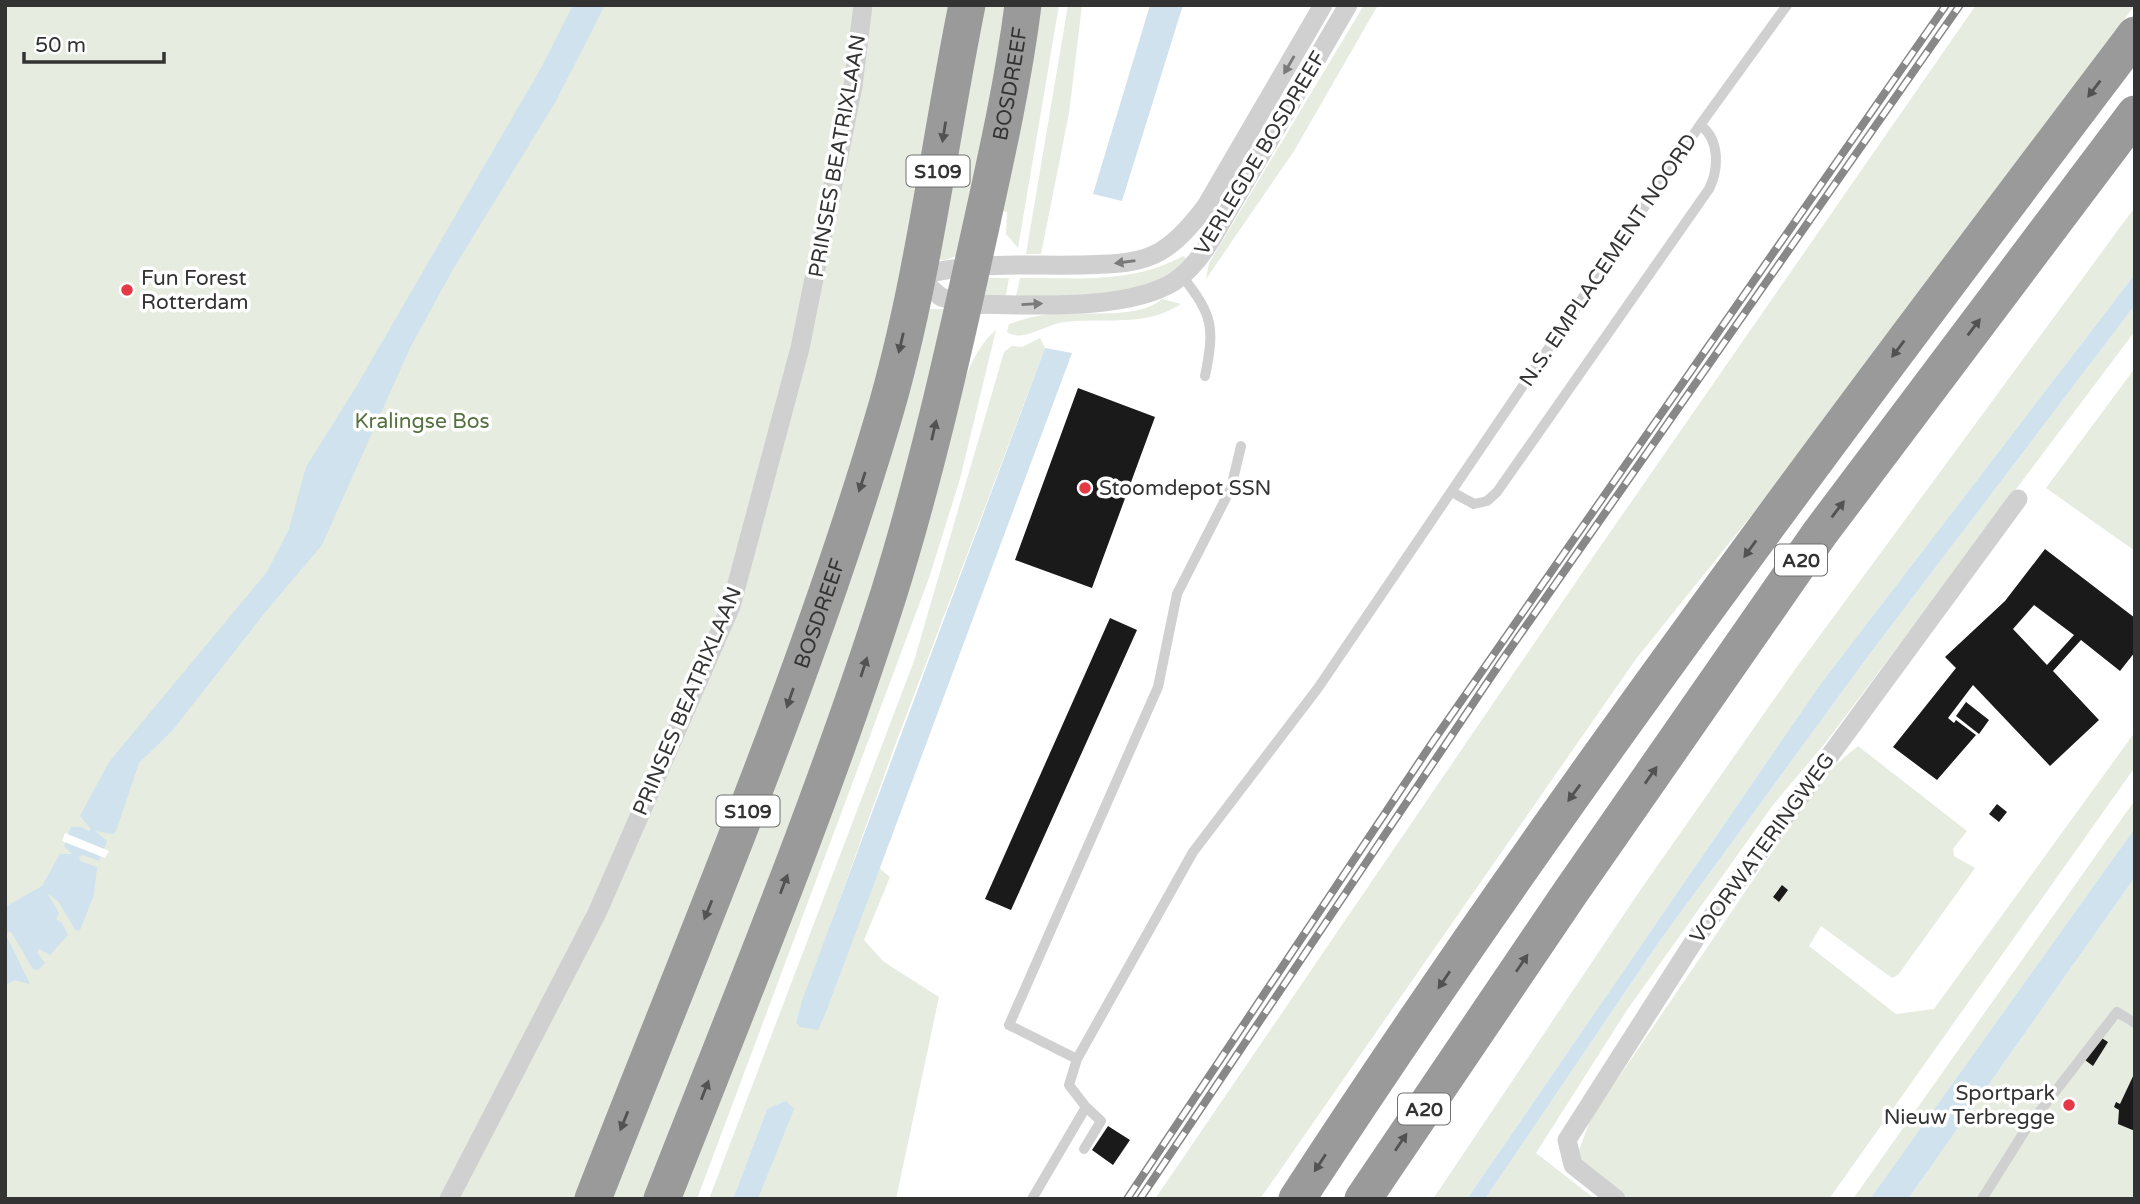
<svg xmlns="http://www.w3.org/2000/svg" width="2140" height="1204" viewBox="0 0 2140 1204" font-family="'Varela Round',sans-serif">
<style>
.green{fill:#e6ecdf}
.water{fill:#cfe2ee}
.pier{fill:#fff}
.building{fill:#1a1a1a;fill-rule:evenodd}
.lines{fill:none;stroke-linecap:round;stroke-linejoin:round}
.lane{stroke:#d0d0d0;stroke-width:10}
.street{stroke:#d0d0d0;stroke-width:19}
.highway{stroke:#9a9a9a;stroke-width:37}
.rail-casing{stroke:#888;stroke-width:8}
.rail{stroke:#fff;stroke-width:5;stroke-dasharray:16;stroke-linecap:butt}
.oneway{fill:#7a7a7a}
.oneway2{fill:#525252}
.poi-dot{fill:#e63946;stroke:#fff;stroke-width:2.5}
.labels{text-anchor:middle;stroke-width:7;stroke-linejoin:round;paint-order:stroke}
.shield{fill:#fff;stroke:#707070;stroke-width:2}
.shield-label{font-size:19px;font-weight:bold;fill:#333}
.street-label{font-size:21px;fill:#333;stroke:#fff}
.poi-label{font-size:21px;fill:#333;stroke:#fff;text-anchor:start}
.park-label{font-size:21px;fill:#56703f;stroke:#fff}
</style>
<rect width="100%" height="100%" fill="#fff"/>
<path class="green" d="M5,5H959L872,398L822,566L580,1199H5Z
M983,5H1013L959,255L945,260L934,259Z
M1040,5H1059L1018,248L1006,234L1007,212L1002,211Z
M1068,5H1082L1069,113L1041,254H1026Z
M1364,5H1378L1294,151L1206,279L1209,263Z
M1976,5H2135L1771,491L1636,659L1260,1199H1155L1593,557Z
M2135,207V274L1819,686L1467,1199H1433L1639,892L1796,668Z
M1183,256L1188,260C1134,303 1081,296 1016,296L1020,278C1076,278 1133,284 1183,256Z
M980,278H1009L1006,295L977,296Z
M1162,299L1181,304C1144,328 1105,317 1064,322C1046,324 1023,343 1007,332L1009,324C1024,319 1037,315 1053,314C1082,311 1139,320 1162,299Z
M2135,305V331L1826,742L1773,805L1627,1010L1536,1153L1595,1199H1485L1659,942L1869,655Z
M929,309H957L904,515L650,1199H606Z
M996,330L960,479L929,578L697,1199H677L940,474C952,430 960,360 996,330Z
M1040,338L1045,348L894,748L796,1021L828,1007L879,868L890,877L864,940L884,962L939,997L896,1199H758L793,1109H767L733,1199H709L914,661L1004,352L1012,346L1022,347Z
M2135,368V551L2046,488Z
M2135,732V767L1829,1199H1625L1576,1158L1591,1118L1826,773L1858,746L1967,831L1953,849L1954,856L1975,868L1898,975L1892,978L1821,926L1809,946L1896,1014L1934,1009Z
M2135,800V828L1870,1199H1853Z
M2135,877V1199H1908Z"/>
<path class="water" d="M573,5H605L556,101L452,271L410,348L322,545L267,610L172,731L139,763L116,831L113,834L95,831L107,841L99,861L83,855L79,857L80,861L97,867L94,895L80,930L76,931L58,901L47,893L59,913L56,919L62,923L68,935L50,955L39,949L37,953L45,963L38,970L33,969L11,932H8L6,935L30,984L14,980L5,986V907L42,886L60,854H72L64,846L71,827H81L89,831L91,829L80,816L109,762L267,572L289,529L306,467L356,387L541,68Z
M1150,5H1183L1122,201L1093,194Z
M2135,274V305L1869,655L1659,942L1485,1199H1467L1819,686Z
M1045,348L1072,353L828,1007L818,1030L800,1027L796,1022L803,998Z
M2135,828V877L1908,1199H1870Z
M786,1101L794,1109L758,1199H733L767,1109Z"/>
<path class="pier" d="M65,833L109,851L105,858L62,841Z"/>
<path class="building" d="M1078,388L1155,417L1092,588L1015,560Z
M2045,549L2135,618V652L2120,671L2081,640L2053,671L2099,720L2050,766L1973,685L1948,718L1954,723L1956,720L1976,735L1937,780L1893,747L1956,668L1945,657L2005,601ZM2034,605L2074,635L2047,665L2013,629Z
M1110,618L1137,630L1011,910L985,899Z
M1966,702L1989,720L1979,734L1956,716Z
M1997,804L2007,812L1999,822L1989,814Z
M1782,885L1788,890L1779,902L1773,897Z
M2100,1037L2108,1042L2093,1066L2085,1060Z
M2135,1072V1131L2118,1124L2119,1110L2114,1107L2116,1102L2120,1104Z
M1108,1126L1130,1140L1113,1165L1092,1150Z"/>
<g class="lines">
<path class="lane" d="M1182,276C1213,315 1215,327 1205,376
M1452,492L1474,504L1487,501L1497,492L1709,189C1719,169 1720,139 1700,125
M1077,1059L1009,1025L1158,687L1177,594L1231,488L1241,446
M1084,1149L1101,1121L1086,1107
M1032,1199L1086,1107L1069,1085L1077,1059L1193,852L1318,688L1700,125L1787,5
M1982,1199L2026,1129L2117,1012L2135,1023"/>
<path class="street" d="M1323,5L1206,206C1193,223 1179,240 1161,251C1136,266 1104,264 1077,265C1024,266 967,261 917,277L941,297L964,304C1022,304 1125,313 1175,281C1191,270 1203,254 1213,237L1348,5
M449,1199L597,913L731,606L800,348L853,86L863,5
M1616,1199L1573,1165L1567,1140L1696,938L2018,499"/>
<g class="highway">
<path id="s1" d="M593,1199C694,940 804,685 883,419C923,284 939,143 967,5"/>
<path id="s2" d="M662,1199C741,998 824,798 889,593C925,477 952,358 978,240C995,163 1013,84 1023,5"/>
<path d="M1297,1199C1558,798 1847,416 2135,35"/>
<path d="M1363,1199L1570,893L1820,533L2135,114"/>
</g>
<g class="rail-casing">
<path id="rail" d="M1127,1199L1434,740L1946,5
M1140,1199L1503,659L1960,5"/>
</g>
<use href="#rail" class="rail"/>
</g>
<defs><path id="oneway-solid" d="M-6-.8H1V-3.2L6.5 0L1 3.2V.8H-6Z" transform="scale(1.75)"/></defs>
<g class="oneway">
<use href="#oneway-solid" transform="translate(1289 65) rotate(120)"/>
<use href="#oneway-solid" transform="translate(1125 262) rotate(172)"/>
<use href="#oneway-solid" transform="translate(1032 304) rotate(-3)"/>
</g>
<g class="oneway2">
<use href="#oneway-solid" transform="translate(2094 89) rotate(127)"/>
<use href="#oneway-solid" transform="translate(944 132) rotate(99)"/>
<use href="#oneway-solid" transform="translate(1974 327) rotate(-53)"/>
<use href="#oneway-solid" transform="translate(901 343) rotate(103)"/>
<use href="#oneway-solid" transform="translate(1898 349) rotate(127)"/>
<use href="#oneway-solid" transform="translate(934 430) rotate(-77)"/>
<use href="#oneway-solid" transform="translate(862 482) rotate(108)"/>
<use href="#oneway-solid" transform="translate(1838 509) rotate(-53)"/>
<use href="#oneway-solid" transform="translate(1750 549) rotate(126)"/>
<use href="#oneway-solid" transform="translate(864 667) rotate(-72)"/>
<use href="#oneway-solid" transform="translate(790 698) rotate(109)"/>
<use href="#oneway-solid" transform="translate(1651 775) rotate(-55)"/>
<use href="#oneway-solid" transform="translate(1574 793) rotate(126)"/>
<use href="#oneway-solid" transform="translate(784 884) rotate(-69)"/>
<use href="#oneway-solid" transform="translate(708 910) rotate(112)"/>
<use href="#oneway-solid" transform="translate(1522 963) rotate(-56)"/>
<use href="#oneway-solid" transform="translate(1444 980) rotate(124)"/>
<use href="#oneway-solid" transform="translate(705 1090) rotate(-69)"/>
<use href="#oneway-solid" transform="translate(624 1121) rotate(112)"/>
<use href="#oneway-solid" transform="translate(1401 1142) rotate(-56)"/>
<use href="#oneway-solid" transform="translate(1320 1163) rotate(123)"/>
</g>
<g class="poi-dot">
<circle cx="127" cy="290" r="7"/>
<circle cx="1085" cy="488" r="7"/>
<circle cx="2069" cy="1105" r="7"/>
</g>
<g class="labels">
<g class="shield">
<rect x="906.5" y="155.5" width="63" height="31" rx="5"/>
<rect x="1775" y="544.5" width="52" height="31" rx="5"/>
<rect x="716.5" y="795.5" width="63" height="31" rx="5"/>
<rect x="1398" y="1093.5" width="52" height="31" rx="5"/>
</g>
<g class="shield-label">
<text x="938" y="178">S109</text>
<text x="1801" y="567">A20</text>
<text x="748" y="818">S109</text>
<text x="1424" y="1116">A20</text>
</g>
<g class="street-label">
<text dy="7" stroke="none"><textPath href="#s2" startOffset="1171">BOSDREEF</textPath></text>
<text transform="translate(1260 153) rotate(-59)" y="7">VERLEGDE BOSDREEF</text>
<text transform="translate(837 156) rotate(-80)" y="7">PRINSES BEATRIXLAAN</text>
<text transform="translate(1608 260) rotate(-56)" y="7">N.S. EMPLACEMENT NOORD</text>
<text dy="7" stroke="none"><textPath href="#s1" startOffset="628">BOSDREEF</textPath></text>
<text transform="translate(687 701) rotate(-67)" y="7">PRINSES BEATRIXLAAN</text>
<text transform="translate(1762 848) rotate(-54)" y="7">VOORWATERINGWEG</text>
</g>
<g class="poi-label">
<text x="141" y="285">Fun Forest<tspan x="141" dy="24">Rotterdam</tspan></text>
<text x="1099" y="495">Stoomdepot SSN</text>
<text x="2055" y="1100" text-anchor="end">Sportpark<tspan x="2055" dy="24">Nieuw Terbregge</tspan></text>
</g>
<g class="park-label">
<text x="422" y="428">Kralingse Bos</text>
</g>
</g>
<rect width="2140" height="1204" fill="none" stroke="#333333" stroke-width="14"/>
<path d="M24 52v10h140v-10" fill="none" stroke="#333333" stroke-width="3.5"/>
<text x="35" y="52" font-size="21" fill="#333333" stroke="#ffffff" stroke-width="5" paint-order="stroke">50 m</text>
</svg>
